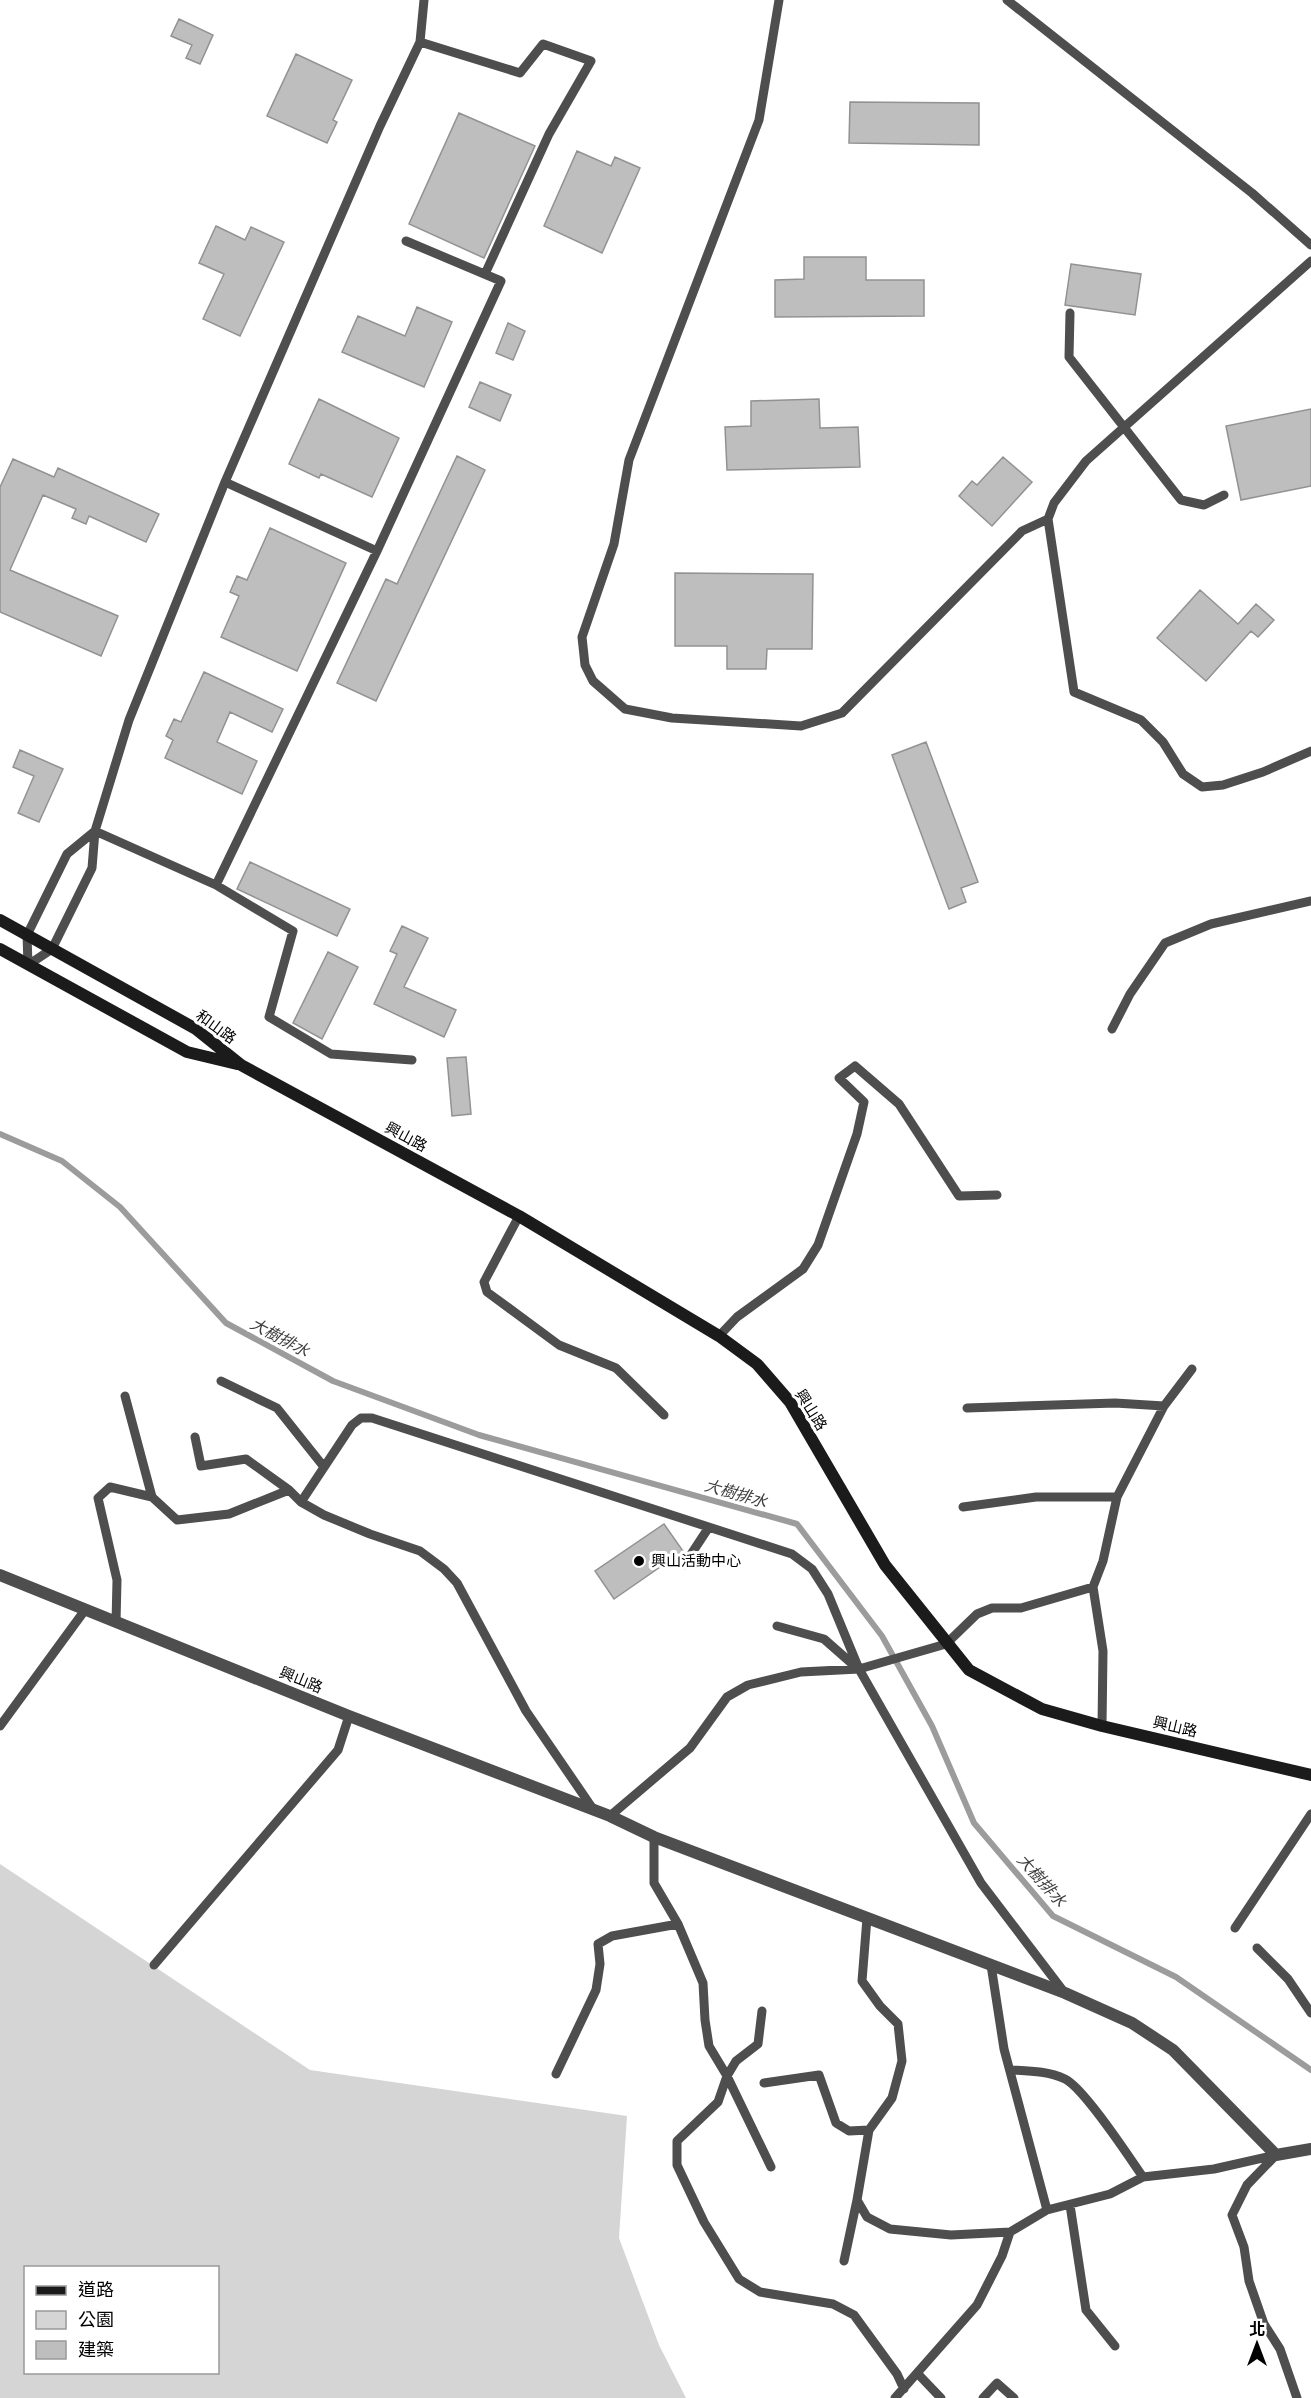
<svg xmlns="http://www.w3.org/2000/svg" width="1311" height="2398" viewBox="0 0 1311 2398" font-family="'Titillium Web','Noto Sans TC',sans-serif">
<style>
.green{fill:#d5d5d5;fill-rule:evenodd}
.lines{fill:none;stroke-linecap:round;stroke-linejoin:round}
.stream{stroke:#9c9c9c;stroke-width:6}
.building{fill:#bebebe;stroke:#929292;stroke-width:1.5}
.lane{stroke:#4e4e4e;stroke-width:9}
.street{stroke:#4e4e4e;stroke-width:12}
.secondary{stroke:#1b1b1b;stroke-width:12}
.poi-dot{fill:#000;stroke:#fff;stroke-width:2}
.labels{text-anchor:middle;stroke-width:6;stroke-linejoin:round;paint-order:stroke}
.street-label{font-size:15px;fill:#000;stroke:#fff}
.poi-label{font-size:15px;fill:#000;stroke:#fff;text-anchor:start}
.water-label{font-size:16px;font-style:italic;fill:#3d3d3d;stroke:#fff}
</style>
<rect width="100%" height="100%" fill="#fff"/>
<path class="green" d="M0,1864L310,2070L627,2116L619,2238L659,2345L686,2398H0ZM26,2268H218V2372H26Z"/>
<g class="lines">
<path class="stream" d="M0,1134L62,1161L120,1207L226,1323L333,1381L479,1435L797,1524L882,1636L932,1726L974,1823L1053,1916L1176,1977L1311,2070"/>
</g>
<path class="building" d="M179,19L213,35L200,64L186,58L192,45L171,36Z
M296,54L352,80L333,120L337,122L327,143L267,116Z
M850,102L979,103V145L849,143Z
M459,113L535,146L484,258L409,224Z
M577,151L611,166L615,157L640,168L602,253L544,226Z
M216,226L245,240L251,227L284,242L240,336L203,319L224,274L199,263Z
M804,257H866V280H924V316L775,317V280L804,279Z
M1071,264L1141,274L1135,315L1065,305Z
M417,307L452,322L424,387L342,352L358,316L405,336Z
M508,323L525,331L513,360L496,353Z
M480,382L511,395L500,421L469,407Z
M319,399L399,438L372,497L321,474L319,478L289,464Z
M819,399L820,428L858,427L860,467L727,470L725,427L751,426V401Z
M1311,409V486L1241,500L1226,426Z
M457,456L485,470L376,701L337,683L386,579L397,584Z
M1003,457L1032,482L992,526L959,496L972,481L977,485Z
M13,459L54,477L58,468L159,514L146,542L89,516L86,524L72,518L76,509L43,495L10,570L118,616L101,656L0,612V487Z
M270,528L346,563L297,671L221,637L239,596L230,592L237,576L247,580Z
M675,573L813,574L812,649H767L766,669H727V646H675Z
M1200,590L1238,624L1256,604L1274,620L1258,637L1251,631L1206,681L1157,638Z
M204,672L283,709L272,732L230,712L217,742L257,761L242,794L165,758L173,740L166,736L174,719L181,722Z
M926,742L978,882L961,888L966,902L949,909L892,755Z
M20,750L63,769L39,822L18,813L34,776L13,767Z
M250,862L350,909L337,936L237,889Z
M402,926L428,938L404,987L456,1010L444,1037L374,1004L397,954L390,951Z
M328,952L358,967L322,1039L293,1023Z
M466,1057L471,1114L452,1116L447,1058Z
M664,1524L683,1551L614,1599L595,1571Z"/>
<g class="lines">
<path class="lane" d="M779,0L759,120L629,460L614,544L582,637L585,665L593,681L625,709L672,718L801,726L842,713L1022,531L1048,519
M1007,0L1252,193L1311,245
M420,42L520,73L543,44L591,61L549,134L485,274
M1311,261L1086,461L1054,503L1048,519L1074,692L1141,720L1163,742L1183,774L1202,787L1223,785L1263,772L1311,751
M1070,313L1069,357L1181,500L1204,505L1224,495
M225,482L377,551
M95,831L216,885L293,931L269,1017L331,1054L412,1060
M216,885L377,551L501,281L406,241
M28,965L52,949L92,868L95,831L129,720L225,482L380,126L420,42L424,0
M28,965L27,935L67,854L95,831
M1112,1029L1130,994L1165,943L1211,924L1311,901
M519,1216L484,1282L487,1292L559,1345L616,1368L664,1415
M719,1336L737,1317L803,1269L818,1245L857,1134L864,1102L839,1078L855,1066L899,1104L959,1196L997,1195
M221,1381L277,1408L324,1467
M125,1396L152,1497
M967,1408L1115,1403L1164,1406
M195,1437L201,1466L246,1459L289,1490L301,1502L324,1515L370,1534L420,1551L444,1569L457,1583L526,1711L593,1809
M301,1502L352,1425L361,1418H372L792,1554L812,1569L828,1594L859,1669L981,1883L1064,1992
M963,1507L1036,1497H1117
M684,1565L709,1527
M116,1623L117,1580L98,1498L110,1487L152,1497L177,1520L229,1514L289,1490
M777,1626L824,1639L857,1668
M0,1726L85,1610
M1102,1726L1103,1651L1093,1587L1103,1561L1117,1497L1164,1406L1192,1369
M610,1816L690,1748L727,1697L748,1685L801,1672L859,1669L946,1644L977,1614L992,1608H1021L1093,1587
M654,1837V1883L678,1924L703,1983L705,2020L709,2046L727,2076L771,2167
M867,1918L862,1981L880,2006L898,2024L902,2061L892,2098L869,2130
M1235,1928L1311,1814
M1257,1948L1288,1979L1311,2013
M154,1965L338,1750L349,1716
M991,1965L1004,2049L1047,2210
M762,2011L758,2044L736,2061L727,2076L718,2102L677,2141V2165L704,2222L739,2279L760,2292L833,2304L854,2315L897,2374L904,2389
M1011,2070C1029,2071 1048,2071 1065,2079C1084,2088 1129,2157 1143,2177
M556,2074L596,1990L600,1964L598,1944L612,1936L678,1924
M764,2083L819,2075L836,2123L849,2131L869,2130L857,2200L867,2217L890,2229L951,2235L1010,2232L1047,2210L1110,2194L1143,2177L1214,2169L1276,2155
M1276,2155L1247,2185L1232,2215L1244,2247L1249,2281L1264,2324L1280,2349L1297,2398
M1070,2205L1086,2310L1115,2346
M844,2261L857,2200
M918,2374L941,2398
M895,2398L977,2305L1002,2256L1010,2232
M983,2398L997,2383L1014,2398"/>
<path class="street" d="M0,1575L349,1716L610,1816L654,1837L1065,1993L1132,2023L1173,2050L1276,2155L1311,2149"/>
<path class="secondary" d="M0,920L196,1029L241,1065L519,1216L719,1336L757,1364L790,1402L885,1565L969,1670L1042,1709L1102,1726L1311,1775
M0,949L187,1052L237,1064"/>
</g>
<circle class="poi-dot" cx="639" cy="1561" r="6"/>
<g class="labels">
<g class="street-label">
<text transform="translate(216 1027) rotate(36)" y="5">和山路</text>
<text transform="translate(406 1137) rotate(28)" y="5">興山路</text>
<text transform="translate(811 1410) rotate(58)" y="5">興山路</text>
<text transform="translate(301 1680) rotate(22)" y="5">興山路</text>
<text transform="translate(1175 1727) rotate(13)" y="5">興山路</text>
</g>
<g class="poi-label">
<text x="651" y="1566">興山活動中心</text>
</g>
<g class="water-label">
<text transform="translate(280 1337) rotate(28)" y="6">大樹排水</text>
<text transform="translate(736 1493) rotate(16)" y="6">大樹排水</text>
<text transform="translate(1042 1880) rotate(48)" y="6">大樹排水</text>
</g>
</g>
<rect x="24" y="2266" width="195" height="108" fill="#ffffff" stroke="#999999" stroke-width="1.5"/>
<rect x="36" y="2286" width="30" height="9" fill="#1b1b1b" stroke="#999999" stroke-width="1.5"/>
<text x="78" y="2296" font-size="18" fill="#000000">道路</text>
<rect x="36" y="2311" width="30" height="18" fill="#d5d5d5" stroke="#999999" stroke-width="1.5"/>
<text x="78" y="2326" font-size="18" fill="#000000">公園</text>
<rect x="36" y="2341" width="30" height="18" fill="#bebebe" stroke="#999999" stroke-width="1.5"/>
<text x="78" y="2356" font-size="18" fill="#000000">建築</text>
<g transform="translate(1257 2344)" stroke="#ffffff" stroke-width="4.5" paint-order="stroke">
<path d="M0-4.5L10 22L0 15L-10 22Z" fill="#000000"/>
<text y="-9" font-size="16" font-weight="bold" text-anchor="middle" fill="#000000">北</text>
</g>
</svg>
